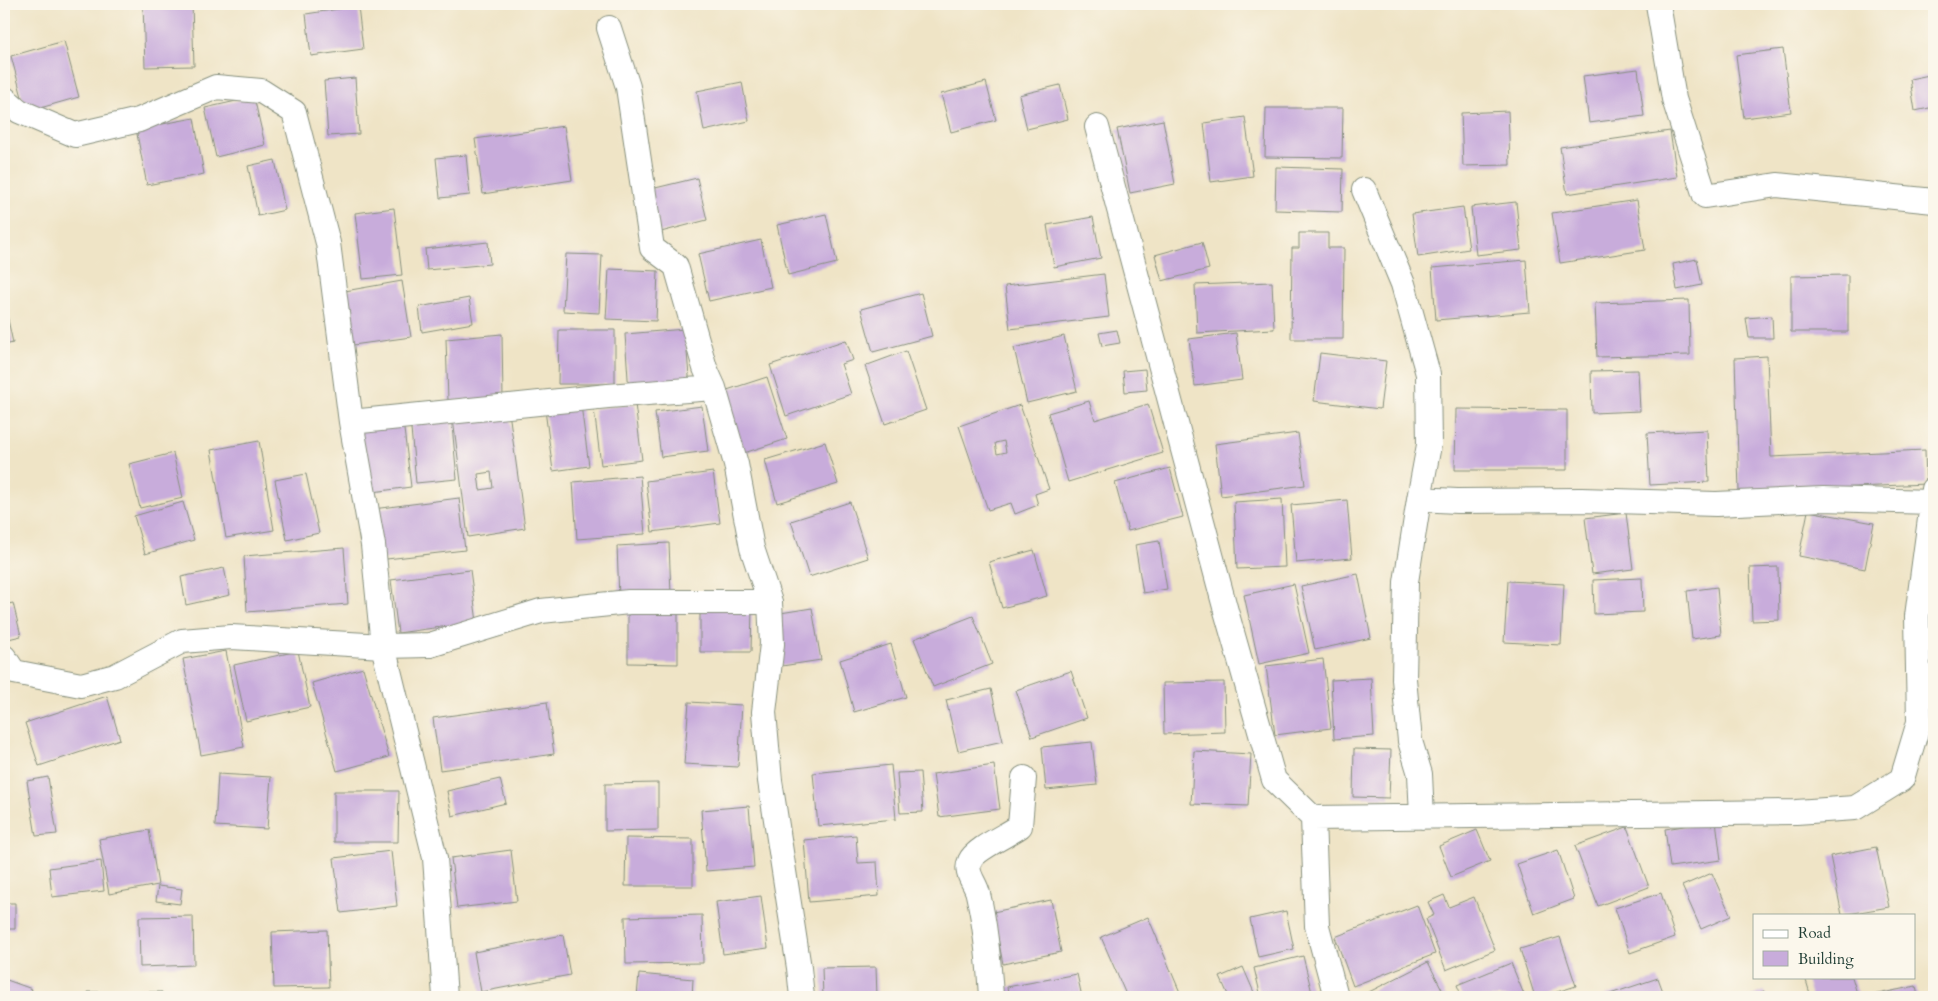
<svg xmlns="http://www.w3.org/2000/svg" width="1938" height="1001" viewBox="0 0 1938 1001" font-family="Cardo,serif">
<style>
.building{fill:#c8acdb;fill-rule:evenodd}
.lines{fill:none;stroke-linecap:round;stroke-linejoin:round}
.minor-casing{stroke:#87907d;stroke-width:26}
.minor{stroke:#fff;stroke-width:24}
</style>
<rect width="100%" height="100%" fill="#fbf7ec"/>
<filter id="ink" filterUnits="userSpaceOnUse"><feTurbulence type="fractalNoise" baseFrequency=".02" numOctaves="2"/><feDisplacementMap in="SourceGraphic" scale="10" xChannelSelector="R" yChannelSelector="G"/><feConvolveMatrix kernelMatrix="1 2 1 2 8 2 1 2 1" color-interpolation-filters="sRGB"/></filter>
<filter id="wash" filterUnits="userSpaceOnUse"><feTurbulence type="fractalNoise" baseFrequency=".0096" numOctaves="4" result="noise"/><feDisplacementMap in="SourceGraphic" scale="20" xChannelSelector="R" yChannelSelector="G"/><feGaussianBlur stdDeviation="1.12" result="paint"/><feColorMatrix in="noise" values="0 0 0 0 0 0 0 0 0 0 0 0 0 0 0 0 0 1.4 0 .05"/><feComposite in="paint" operator="in"/></filter>
<g filter="url(#wash)">
<rect width="100%" height="100%" fill="#efe4c6"/>
<g id="blocks">
<path class="building" d="M143,4H192L194,66L145,67Z
M358,6L363,49L311,56L306,14Z
M64,41L79,97L26,112L11,56Z
M1783,49L1791,112L1744,118L1736,55Z
M1638,69L1644,116L1589,123L1583,76Z
M1934,74V107L1915,111L1910,79Z
M355,78L359,134L328,136L324,81Z
M742,82L749,121L704,131L697,91Z
M986,82L996,120L951,132L941,94Z
M1060,85L1068,119L1027,129L1019,95Z
M254,97L265,145L216,157L205,108Z
M1266,108H1343L1342,158L1265,157Z
M1508,111L1510,165L1463,166L1461,113Z
M1245,117L1253,176L1211,182L1204,123Z
M194,118L204,174L147,185L136,129Z
M1163,120L1175,184L1130,193L1117,129Z
M564,126L572,180L483,194L475,139Z
M1670,131L1677,177L1567,194L1560,147Z
M466,155L470,195L440,198L436,158Z
M275,160L285,210L258,216L248,166Z
M1276,167L1343,169L1342,212L1275,210Z
M697,178L707,220L657,233L647,190Z
M1637,200L1645,250L1560,263L1552,213Z
M1516,202L1521,250L1476,255L1471,207Z
M1463,207L1469,249L1418,257L1412,214Z
M394,208L402,275L363,279L355,213Z
M826,214L837,263L788,275L777,225Z
M1093,217L1101,258L1054,267L1047,225Z
M1299,233H1328V248H1344L1343,339H1291L1292,248H1299Z
M761,240L771,287L709,301L698,254Z
M488,242L490,264L427,270L425,249Z
M1202,242L1209,269L1162,281L1155,255Z
M566,254L602,255L599,313L563,311Z
M1697,259L1702,285L1677,290L1673,264Z
M1526,260L1530,312L1436,320L1432,268Z
M609,269L658,271L656,321L606,319Z
M1104,274L1109,317L1010,329L1005,286Z
M1848,275V332H1791V276Z
M402,281L411,337L353,345L345,291Z
M1272,282L1274,329L1197,333L1195,285Z
M921,293L932,336L873,352L861,309Z
M469,298L473,323L422,332L419,307Z
M1689,300L1690,355L1597,357L1595,303Z
M4,301L13,343L4,345Z
M1772,316L1773,338H1749L1746,318Z
M685,329L690,388L629,393L625,334Z
M559,330H615V384H558Z
M1117,330L1120,343L1102,346L1099,333Z
M1236,333L1242,380L1195,386L1189,339Z
M502,334L503,400L448,401L446,339Z
M1064,336L1077,391L1027,403L1014,348Z
M846,340L853,360L841,364L851,394L786,416L770,365Z
M906,351L926,410L885,424L865,366Z
M1320,353L1386,361L1380,409L1314,401Z
M1767,356L1771,457L1925,450L1926,484L1739,492L1735,358Z
M1145,369L1147,390L1125,392L1123,371Z
M1638,370L1640,411L1592,413L1591,371Z
M767,377L787,439L744,453L724,391Z
M1089,401L1095,420L1148,404L1163,453L1068,482L1048,413Z
M635,404L642,460L601,465L594,409Z
M581,405L589,466L553,471L545,410Z
M1020,405L1049,489L1035,494L1038,505L1015,514L1011,503L988,510L959,426ZM1004,441L1006,452L997,454L995,443Z
M702,406L708,451L661,457L655,412Z
M1456,409L1567,410V470H1455Z
M509,412L525,528L468,537L453,419ZM491,472L493,488L480,490L478,474Z
M451,414L457,479L416,483L410,418Z
M403,421L411,487L365,493L358,427Z
M1707,430L1709,482L1650,485L1647,433Z
M1298,433L1305,485L1221,496L1215,444Z
M259,441L274,530L226,538L211,450Z
M825,442L838,484L777,503L765,460Z
M173,453L183,498L140,508L129,464Z
M1170,468L1183,517L1128,531L1115,483Z
M713,472L720,523L652,532L646,481Z
M306,474L319,533L287,540L275,480Z
M640,476L645,534L577,539L573,482Z
M459,498L465,550L378,560L373,509Z
M1282,499L1285,567L1237,569L1234,502Z
M1347,500L1352,558L1296,563L1291,505Z
M183,502L194,540L145,554L134,516Z
M850,502L868,558L809,577L791,521Z
M1808,511L1874,523L1865,569L1799,556Z
M1626,513L1633,569L1592,574L1585,518Z
M1159,541L1167,589L1143,593L1135,545Z
M669,543L671,594L619,598L617,546Z
M344,548L348,604L247,612L244,556Z
M1034,550L1047,596L1002,608L989,562Z
M1778,567L1779,620L1752,621L1750,568Z
M224,568L230,595L186,605L181,577Z
M470,570L477,622L398,633L391,580Z
M1358,574L1371,638L1315,650L1301,586Z
M1642,578L1643,612L1594,614L1593,580Z
M1508,581L1564,584L1561,645L1504,642Z
M1294,584L1309,653L1259,664L1244,595Z
M1717,587L1721,635L1692,639L1687,591Z
M13,603L21,636L4,640V605Z
M700,606H752L751,652H700Z
M812,608L821,660L782,666L774,614Z
M628,610H678V664L628,663Z
M973,616L992,664L933,687L914,639Z
M891,644L906,697L854,712L840,660Z
M226,651L244,747L201,755L183,659Z
M298,651L310,707L246,721L234,665Z
M1323,659L1331,728L1275,735L1266,666Z
M363,668L389,757L337,771L312,683Z
M1071,671L1087,718L1032,737L1016,690Z
M1371,678L1374,736L1334,739L1331,680Z
M1224,682L1225,732L1164,734L1163,683Z
M991,689L1003,741L958,751L946,700Z
M107,696L120,739L39,766L25,723Z
M547,702L554,754L440,770L433,718Z
M689,702L742,705L738,767L684,764Z
M1092,742L1097,785L1046,790L1042,747Z
M1354,749L1391,750L1389,798L1353,797Z
M1194,751L1251,754L1248,806L1191,804Z
M891,765L896,819L818,826L813,773Z
M994,765L1000,809L939,817L933,774Z
M920,772L923,812L900,813L897,773Z
M218,774L271,777L267,829L215,826Z
M48,777L57,834L36,836L27,781Z
M500,779L506,803L452,816L447,791Z
M658,783V830L605,831V784Z
M334,791H399L398,842H334Z
M749,806L754,867L706,871L701,810Z
M1716,821L1721,860L1670,867L1665,829Z
M1627,827L1649,887L1598,906L1575,846Z
M149,830L158,885L109,894L99,839Z
M1477,830L1490,861L1451,877L1439,846Z
M856,835L858,863L877,862L879,896L809,902L804,840Z
M626,838L693,839V886H625Z
M1876,847L1889,907L1842,915L1830,856Z
M511,850L517,901L457,908L451,858Z
M1558,850L1574,899L1534,914L1517,864Z
M391,851L397,906L341,913L334,858Z
M101,861L104,891L52,897L49,868Z
M1712,873L1731,916L1701,929L1682,886Z
M158,886L182,889L180,904L156,901Z
M1661,893L1675,937L1630,953L1615,908Z
M1444,895L1449,907L1474,897L1495,950L1446,970L1426,919L1434,915L1428,902Z
M761,896L768,948L723,954L716,902Z
M1051,900L1061,952L1003,964L993,912Z
M4,903H15V929H4Z
M1417,905L1435,954L1353,986L1335,937Z
M1286,911L1294,949L1258,957L1250,919Z
M702,915L703,963L626,964L625,917Z
M193,916L194,965L140,967L139,917Z
M1148,917L1182,997H1127L1101,937Z
M327,930L329,987L274,988L272,932Z
M563,935L570,975L481,992L474,952Z
M1560,937L1576,986L1541,997H1535L1520,949Z
M1303,956L1313,997H1261L1254,968Z
M1428,962L1446,997H1370L1367,993Z
M1511,963L1525,997H1462L1457,985Z
M876,967L877,997H823L822,968Z
M1243,967L1256,997H1229L1220,977Z
M639,974L693,979L692,997H637Z
M1077,974L1082,997H1009L1007,987Z
M1805,977H1852L1858,997H1811Z
M1658,978L1665,997H1601Z
M4,979L32,989L29,997H4Z
M1916,986L1918,997H1868V996Z
M1764,991L1766,997H1750Z
M88,992H162V997H88Z"/>
</g>
</g>
<g filter="url(#ink)">
<use href="#blocks" fill-opacity="0" stroke="#87907d" stroke-width="1"/>
<g class="lines">
<g class="minor-casing">
<path id="minor" d="M1658,4L1674,99L1705,196L1777,185L1934,201
M609,28L628,87L652,248L676,266L705,368L714,388L736,464L752,548L770,602L772,644L764,712L770,781L799,968L802,997
M4,98L19,111L75,135L139,120L216,87L261,91L294,112L328,243L351,422L373,545L383,646L435,858L445,997
M1097,127L1226,611L1274,780L1313,818L1317,926L1336,997
M1364,190L1403,284L1428,374L1429,445L1419,499
M351,422L608,396L714,388
M4,657L14,672L81,685L115,676L182,641L231,637L383,646L430,645L541,611L629,602H770
M1422,817L1420,774L1410,741L1404,679L1406,582L1419,499L1457,501L1581,500L1716,504L1823,499L1932,502
M1313,818L1796,812L1855,808L1902,779L1919,722L1917,616L1934,489
M991,997C989,962 986,928 978,894C976,883 964,873 970,861C975,849 1008,835 1020,826L1024,778"/>
</g>
<use href="#minor" class="minor"/>
</g>
</g>
<rect width="1938" height="1001" fill="none" stroke="#fbf7ec" stroke-width="20"/>
<rect x="1753" y="914" width="162" height="65" fill="#fbf7ec" stroke="#a3ada2"/>
<rect x="1763" y="930" width="25" height="8" fill="#ffffff" stroke="#a3ada2"/>
<text x="1798" y="938" font-size="15" fill="#1f3d34">Road</text>
<rect x="1763" y="951" width="25" height="15" fill="#c8acdb" stroke="#a3ada2"/>
<text x="1798" y="964" font-size="15" fill="#1f3d34">Building</text>
</svg>
